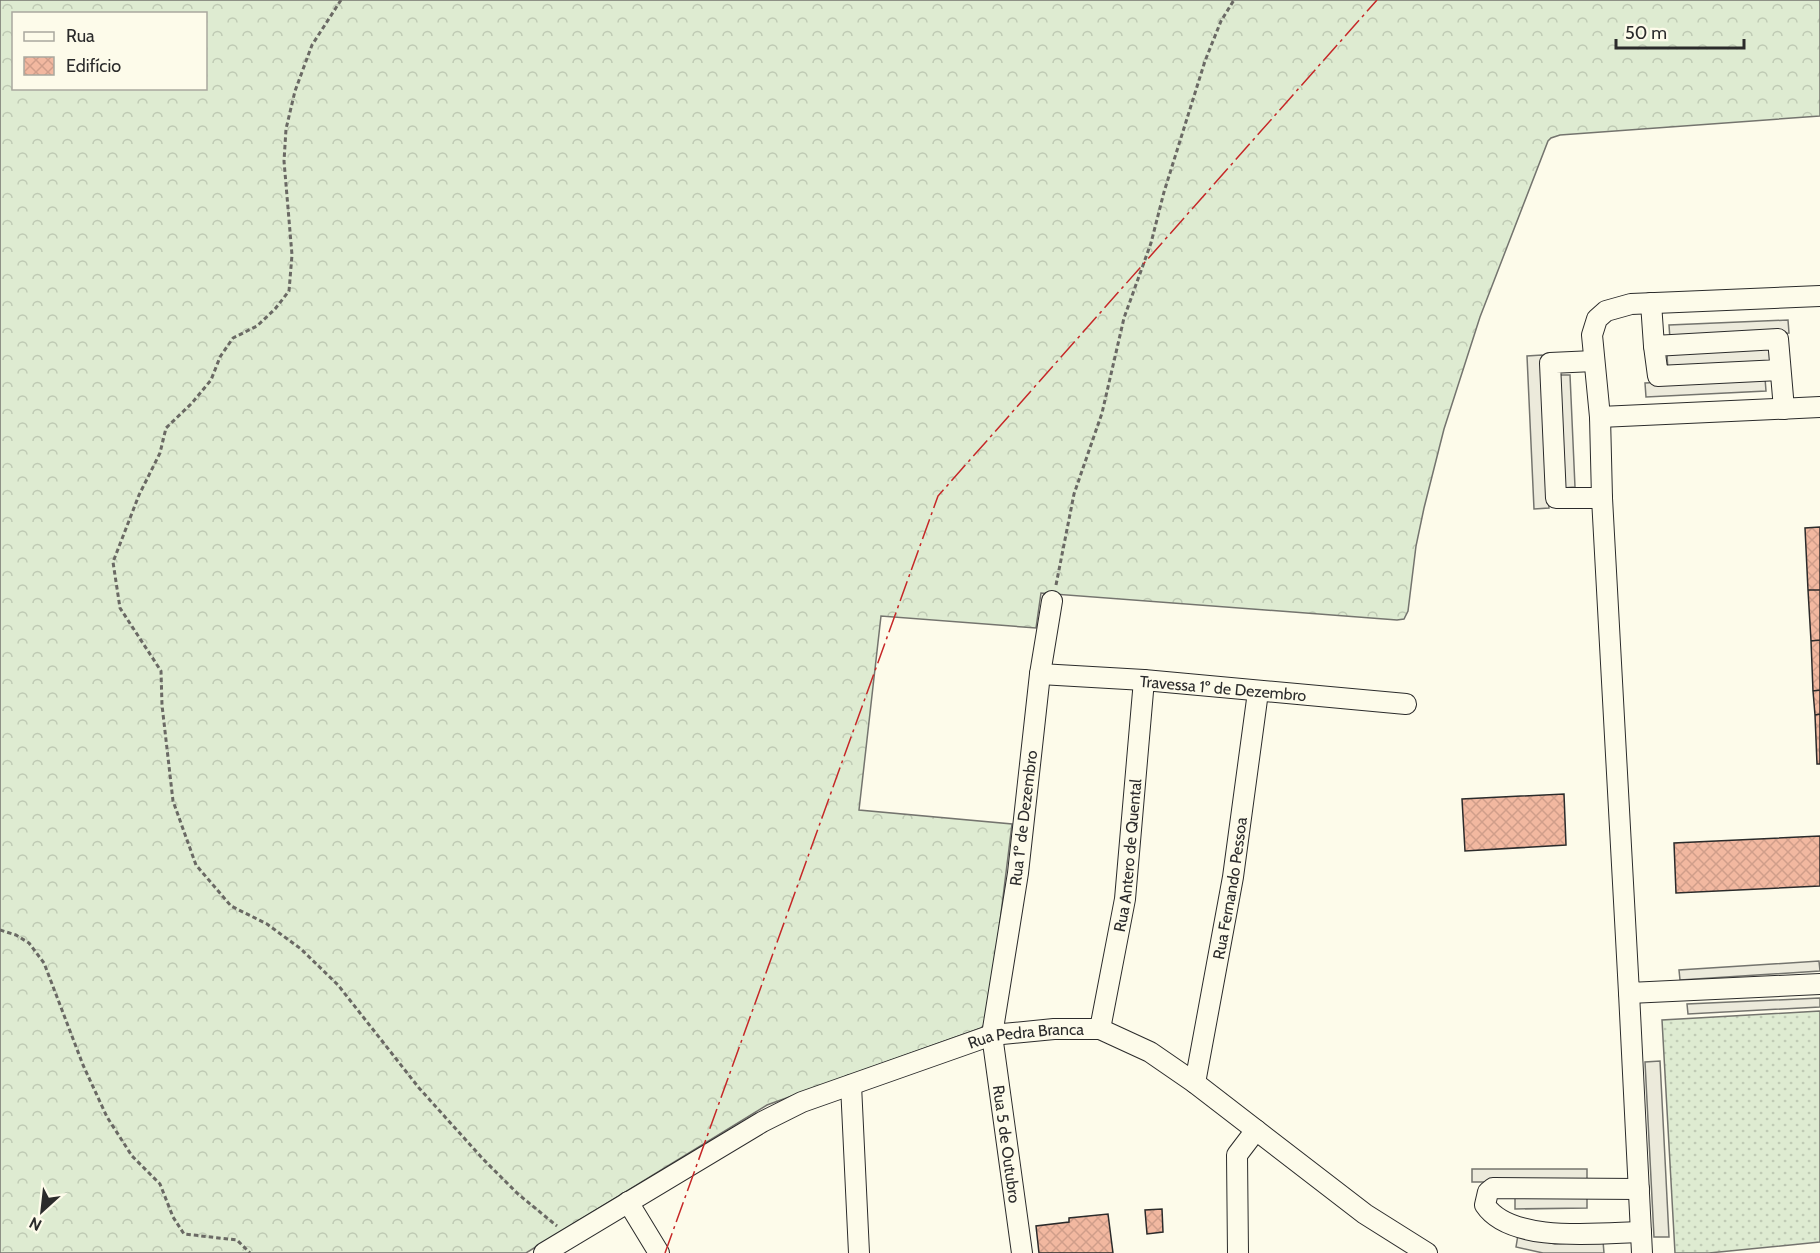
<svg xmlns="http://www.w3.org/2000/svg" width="1820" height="1253" viewBox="0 0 1820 1253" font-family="Cabin,sans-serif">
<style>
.grass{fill:url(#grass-dots);stroke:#74746e;stroke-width:1.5}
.forest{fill:url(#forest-crowns);stroke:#74746e;stroke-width:1.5;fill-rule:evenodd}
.parking{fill:#eceadb;stroke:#74746e;stroke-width:1.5}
.building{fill:url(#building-cross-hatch);stroke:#2b2b2b;stroke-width:1.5}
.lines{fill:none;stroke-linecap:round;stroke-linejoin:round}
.minor-casing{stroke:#2b2b2b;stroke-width:22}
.path{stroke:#6a6964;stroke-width:3;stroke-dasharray:4.5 3;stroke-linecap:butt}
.minor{stroke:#fdfbea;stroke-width:20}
.power{stroke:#c62828;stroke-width:1.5;stroke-dasharray:21 4.5 3 4.5;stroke-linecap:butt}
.labels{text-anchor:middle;stroke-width:4.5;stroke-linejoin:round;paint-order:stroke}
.street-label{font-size:16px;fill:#2b2b2b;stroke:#fdfbea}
</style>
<defs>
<pattern id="grass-dots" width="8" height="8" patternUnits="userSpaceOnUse" patternTransform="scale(1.5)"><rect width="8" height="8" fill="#deebd1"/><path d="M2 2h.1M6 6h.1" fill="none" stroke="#bfcab4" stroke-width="1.8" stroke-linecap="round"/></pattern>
<pattern id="forest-crowns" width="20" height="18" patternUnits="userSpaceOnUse" patternTransform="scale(1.5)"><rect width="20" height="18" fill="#deebd1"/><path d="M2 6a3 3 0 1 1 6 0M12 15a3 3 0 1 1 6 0" fill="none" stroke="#bfcab4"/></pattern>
<pattern id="building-cross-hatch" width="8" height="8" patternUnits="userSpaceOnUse" patternTransform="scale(1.5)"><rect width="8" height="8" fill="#f2b8a0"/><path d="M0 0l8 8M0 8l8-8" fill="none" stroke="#d09e8a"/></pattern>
</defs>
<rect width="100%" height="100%" fill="#fdfbea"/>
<path class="grass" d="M1820,1011V1242L1709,1253H1675L1662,1020Z"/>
<path class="forest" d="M0,0H1820V116L1560,135L1551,138L1548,141L1480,317L1444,429L1424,508L1416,546L1408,611L1404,619L1397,620L1041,593L1036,628L881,616L859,810L1012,824L989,1011L985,1024L981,1028L767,1105L526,1253H0ZM14,14H206V88H14Z"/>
<path class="parking" d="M1788,320L1789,333L1670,339L1669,325Z
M1770,347L1771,364L1668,371L1667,354Z
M1542,355L1549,508L1534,509L1527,356Z
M1558,375H1570L1575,487L1563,488Z
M1765,378L1766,391L1646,397L1645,383Z
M1819,961L1820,971L1680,980L1679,970Z
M1820,998V1007L1688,1014L1687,1004Z
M1660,1061L1669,1237H1654L1645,1062Z
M1472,1169H1587V1182H1472Z
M1515,1196H1587V1208L1515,1209Z
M1518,1235L1555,1244L1603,1241L1604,1253H1543L1516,1247Z"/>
<path class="building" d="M1820,527V590H1808L1805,528Z
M1808,590H1820V640L1811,641Z
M1820,640V690L1813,691L1811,641Z
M1820,690V714L1815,715L1813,691Z
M1820,714V764H1817L1815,715Z
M1564,794L1566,845L1465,851L1462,799Z
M1820,836V886L1676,893L1674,843Z
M1162,1209L1163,1232L1147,1234L1145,1210Z
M1108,1214L1113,1253H1039L1036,1226L1069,1222V1218Z"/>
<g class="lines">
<g class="minor-casing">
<g id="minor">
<path d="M1820,296L1631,304L1606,311L1597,319L1592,335L1600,417L1602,498L1629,993L1820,984"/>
<path d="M1651,303L1654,346"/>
<path d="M1594,361L1550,363L1556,498H1602"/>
<path d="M1780,370L1658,376L1654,346L1778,339L1784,409"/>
<path d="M1600,417L1820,407"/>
<path d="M1040,674L1144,680L1406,704"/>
<path d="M1629,993L1642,1253"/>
<path id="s1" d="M1100,1029L1125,899L1144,680"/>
<path id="s2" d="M1195,1083L1233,877L1258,692"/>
<path d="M851,1085L859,1253"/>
<path d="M1639,1189L1493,1188L1488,1192L1485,1205C1511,1244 1600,1233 1641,1232"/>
<path d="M628,1202L659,1253"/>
<path id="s3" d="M544,1253L762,1122L802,1102L992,1035L1054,1029H1100L1150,1052L1195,1083L1365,1214L1427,1253"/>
<path d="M1022,1253L992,1035L1018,873L1040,674L1052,601"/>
<path d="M1238,1253L1237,1155L1256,1130"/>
</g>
</g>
<path class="path" d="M341,0L312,45L295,91L286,129L284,161L292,255L289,291L275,309L257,326L233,338L220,357L211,380L192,403L166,428L160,453L139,495L113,562L120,608L161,671L162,705L173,801L196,865L231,906L267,924L301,949L338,985L419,1088L483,1159L518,1194L557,1226
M1056,585L1074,494L1102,413L1124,318L1151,243L1164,192L1205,61L1221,21L1234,0
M0,930L16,935L29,943L44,963L83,1065L107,1117L132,1156L160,1184L173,1217L184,1234L237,1240L250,1253"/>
<use href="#minor" class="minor"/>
<path class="power" d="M665,1253L938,496L1377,0"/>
</g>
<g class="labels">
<g class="street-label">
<text transform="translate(1223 688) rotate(5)" y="6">Travessa 1º de Dezembro</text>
<text transform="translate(1023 818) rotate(-83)" y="6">Rua 1º de Dezembro</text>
<text dy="6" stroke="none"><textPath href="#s1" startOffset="176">Rua Antero de Quental</textPath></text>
<text dy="6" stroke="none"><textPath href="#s2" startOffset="198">Rua Fernando Pessoa</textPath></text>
<text dy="6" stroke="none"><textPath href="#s3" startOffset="534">Rua Pedra Branca</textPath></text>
<text transform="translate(1007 1144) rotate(82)" y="6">Rua 5 de Outubro</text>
</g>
</g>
<rect x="12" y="12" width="195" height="78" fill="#fdfbea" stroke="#a9a89e" stroke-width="1.5"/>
<rect x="24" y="32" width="30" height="9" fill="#fdfbea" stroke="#a9a89e" stroke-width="1.5"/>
<text x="66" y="42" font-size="18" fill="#2b2b2b">Rua</text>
<rect x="24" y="57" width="30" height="18" fill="url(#building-cross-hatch)" stroke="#a9a89e" stroke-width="1.5"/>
<text x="66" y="72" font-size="18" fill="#2b2b2b">Edifício</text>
<g transform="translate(42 1211) rotate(207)" stroke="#fdfbea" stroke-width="4.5" paint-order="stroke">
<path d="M0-4.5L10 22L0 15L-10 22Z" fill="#2b2b2b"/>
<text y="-9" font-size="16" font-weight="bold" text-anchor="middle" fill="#2b2b2b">N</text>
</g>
<path d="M1616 39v9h128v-9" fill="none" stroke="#2b2b2b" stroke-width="3"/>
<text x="1625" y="39" font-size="18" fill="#2b2b2b" stroke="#fdfbea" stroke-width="4.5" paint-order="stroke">50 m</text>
</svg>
